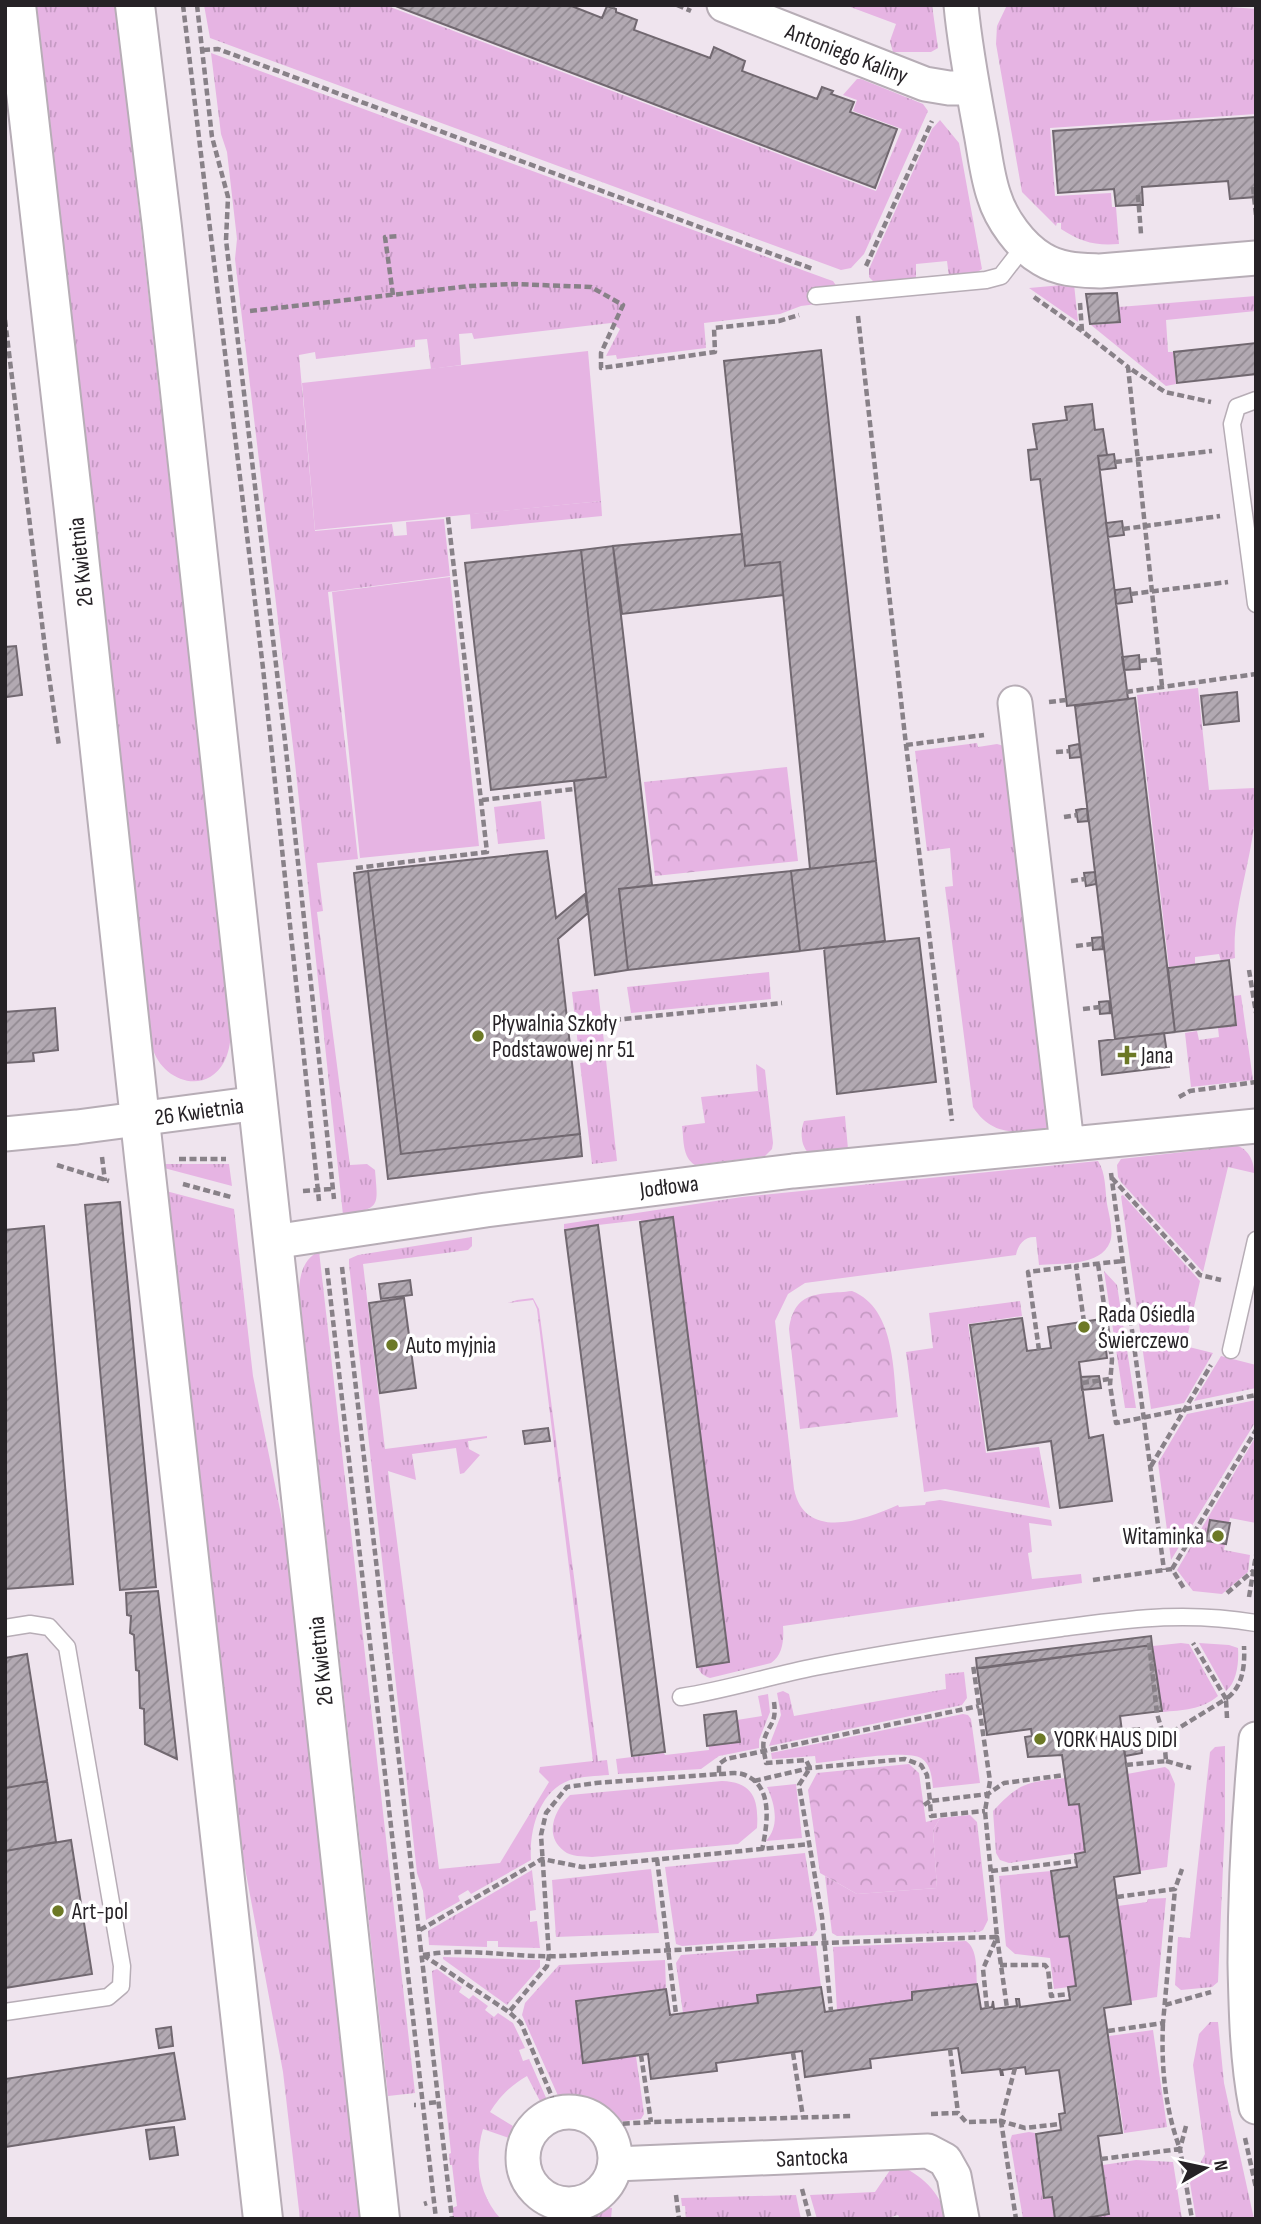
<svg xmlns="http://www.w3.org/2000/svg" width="1261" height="2224" viewBox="0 0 1261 2224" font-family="'Sofia Sans Condensed',sans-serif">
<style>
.grass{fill:url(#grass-tufts)}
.forest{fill:url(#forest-crowns)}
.pitch{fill:#e6b4e3}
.building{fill:url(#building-hatch);stroke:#716870;stroke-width:2}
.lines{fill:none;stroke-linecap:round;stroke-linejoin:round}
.lane-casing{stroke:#b7adb6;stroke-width:19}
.street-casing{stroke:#b7adb6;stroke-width:37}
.secondary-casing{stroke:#b7adb6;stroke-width:42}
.path{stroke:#888188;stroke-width:4.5;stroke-dasharray:7 3.5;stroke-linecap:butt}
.lane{stroke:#fff;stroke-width:16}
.street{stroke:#fff;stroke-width:33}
.secondary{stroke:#fff;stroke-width:38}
.poi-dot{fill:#6c7926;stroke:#fff;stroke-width:2.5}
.labels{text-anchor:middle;stroke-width:7;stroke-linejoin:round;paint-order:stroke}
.street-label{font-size:23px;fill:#262226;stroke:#fff}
.poi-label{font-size:23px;fill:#262226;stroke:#fff;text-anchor:start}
</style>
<defs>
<pattern id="grass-tufts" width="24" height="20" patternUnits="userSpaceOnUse" patternTransform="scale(1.75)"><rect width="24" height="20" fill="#e6b4e3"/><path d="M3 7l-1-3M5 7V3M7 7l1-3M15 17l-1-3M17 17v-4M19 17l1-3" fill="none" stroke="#c59ac3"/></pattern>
<pattern id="forest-crowns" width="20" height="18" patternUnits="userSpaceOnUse" patternTransform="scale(1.75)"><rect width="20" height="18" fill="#e6b4e3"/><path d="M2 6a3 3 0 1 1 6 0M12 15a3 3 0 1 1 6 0" fill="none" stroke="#c59ac3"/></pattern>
<pattern id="building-hatch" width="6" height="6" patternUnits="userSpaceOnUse" patternTransform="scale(1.75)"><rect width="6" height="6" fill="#b2a9b2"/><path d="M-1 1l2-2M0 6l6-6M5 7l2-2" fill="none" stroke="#918991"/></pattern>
</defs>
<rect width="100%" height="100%" fill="#efe4ee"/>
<path class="grass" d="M35,5H116L231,1034C230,1043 229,1053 224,1062C205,1097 160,1080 152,1046Z
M204,5H385L876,191L902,129L853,111L857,100L843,95L857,79H861L923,104L928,111L864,254L851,268L841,270L210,38Z
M845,5H932L938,48L931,52H893L890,41L896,24Z
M1007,5H1206L1256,9V114L1050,128L1055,196L1111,193L1112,207H1116L1119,244C1095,246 1081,242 1061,229V223H1057L1056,226L1022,192L996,44L997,26Z
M211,53L827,279L833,281L837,287L816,289L817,304L801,306L780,314L704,323L706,348L617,359L616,355L606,356L620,329L611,323L474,339L472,333L459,334L461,365L431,369L427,339L415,340V347L316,359L315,352L299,355L315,531L392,524L394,536L407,535L406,522L444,519L450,576L328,592L358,859L317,863L323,911L317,912L350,1165L367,1164L375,1170C378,1207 381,1208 343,1215L295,763L235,259L237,239L227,152L221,134Z
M940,120L959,143L982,269L973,275L949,277L947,261L916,264V280L875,283L869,277V269L932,129Z
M1074,284L1078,322L1029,288Z
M1256,296V311L1166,320L1168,352H1173L1176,384L1166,386L1091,325L1121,323L1119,307Z
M601,501L602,516L471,529L470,514Z
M1198,688L1209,790L1255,788C1260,845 1231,901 1235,958L1221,961L1219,954L1195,957V964L1169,967L1137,695Z
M977,743L978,747L997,744L1004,746L1057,1128C1024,1132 994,1140 973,1107L945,887L953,886L950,848L927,851L915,751Z
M541,801L545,839L498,844L494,807Z
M769,972L771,999L631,1013L627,987Z
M598,989L605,1051L579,1054L572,992Z
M1241,995L1253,1080L1191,1087L1185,1033L1197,1031L1199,1040L1219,1037L1218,1028L1237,1025L1234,996Z
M606,1060L617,1161L592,1164L580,1063Z
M756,1064L765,1070L773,1143L772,1149L765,1156L695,1165C682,1157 684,1140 682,1126L705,1123L701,1097L758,1091Z
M845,1116L849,1160C832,1159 810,1164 803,1144C801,1136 801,1129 804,1121Z
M1237,1146C1248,1148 1255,1163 1254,1173L1228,1167L1203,1272L1121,1182L1118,1177L1117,1165L1121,1159Z
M1098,1161C1106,1173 1105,1190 1107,1204C1109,1215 1114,1232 1110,1242C1101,1267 1059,1263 1039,1265L1036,1237C1025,1236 1018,1244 1016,1255L805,1283L788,1294L775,1321L794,1489C805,1542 864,1520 898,1505L899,1507L925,1505L926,1502L940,1500L1051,1520L1052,1526L1029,1523L1032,1552L1028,1553L1032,1579L1081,1574L1082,1583L783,1626C784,1639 783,1655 771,1663L710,1678C702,1675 700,1673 697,1665L641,1220L564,1229V1224L742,1197Z
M164,1164H229L232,1186L164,1168Z
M166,1191L234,1209L253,1376L291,1564L361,2219H300L283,2072L239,1836Z
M1123,1195L1200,1281L1185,1346L1213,1353L1184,1403L1151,1409L1121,1196Z
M472,1237V1246L468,1250L363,1264L385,1449L487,1436V1438L468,1441L469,1449L480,1455L464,1473L460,1474L456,1448L412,1454L416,1480L388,1471L439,1869L500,1863L549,1782L539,1772L540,1767L593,1761L537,1309L533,1300L508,1303L517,1300L533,1298L539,1309L598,1761L607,1760L609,1775C596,1776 582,1776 570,1780C539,1791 529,1830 531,1860L471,1894L468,1890L458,1896L460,1901L426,1920L423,1891L417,1873L349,1264V1259L358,1255Z
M319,1251L415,2093L388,2096L299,1290C300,1273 304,1259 319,1251Z
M1104,1271L1117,1285L1136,1408H1125Z
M1020,1301L1022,1316L968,1324L986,1453L1039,1447L1050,1508L945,1489L924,1492L906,1352L933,1348L929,1313Z
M1221,1356L1256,1365V1388L1194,1401Z
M1256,1400V1421L1171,1560L1158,1463L1187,1414Z
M1256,1436V1523L1230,1518L1229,1523L1210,1519L1206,1541L1225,1544L1224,1550L1250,1555L1248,1572L1222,1594L1193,1591L1177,1570Z
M1181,1643L1189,1644L1218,1696C1201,1710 1183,1710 1162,1712L1153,1646Z
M1199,1643L1229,1645L1238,1648C1239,1662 1237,1682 1226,1691Z
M964,1672L967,1698L962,1705L769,1746L781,1715L777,1693L783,1691L789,1694L794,1716L946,1689L945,1674Z
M768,1694L770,1712L759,1740V1748L719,1756L701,1769L618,1774L616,1759L664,1753L665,1755L709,1750L705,1717L736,1713L737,1720L762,1716L758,1696Z
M963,1714L968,1715L971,1719L980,1783L933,1788C932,1778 931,1764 921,1758C905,1749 838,1761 816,1763L815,1756L772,1759L771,1753Z
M1225,1746V1820L1218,1982L1212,1987L1181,1990L1175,1985L1178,1937L1190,1938L1210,1752L1215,1747Z
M1165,1767L1169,1770L1175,1784L1167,1867L1140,1871L1127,1774Z
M1066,1778L1069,1805L1079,1804L1085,1852L1009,1863L1000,1860L996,1853L993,1811C1020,1782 1027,1782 1066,1778Z
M722,1781C753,1782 759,1799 757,1828L738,1844L592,1857C583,1856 571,1857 564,1851C543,1835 555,1809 570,1795Z
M796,1784L802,1838L766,1841C780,1826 775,1804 767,1787Z
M970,1815L977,1822L988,1920L983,1930L979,1932L837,1936L832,1933L825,1876L857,1894L937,1888L933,1830L940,1818Z
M805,1853L817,1930L813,1936L682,1946L676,1944L665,1867Z
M651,1869L659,1933L556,1937L552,1880Z
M532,1870L536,1910L530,1911V1922L537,1921L540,1948L498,1947V1941H487V1947L429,1945L428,1931Z
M1051,1871L1060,1936H1069L1076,1986L1054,1989L1050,1958L1015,1954L1006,1946L999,1876Z
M1166,1898L1157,1997L1131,2001L1118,1906L1147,1902L1148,1899Z
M966,1941C978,1949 976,1970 977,1984L912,1992V2000L837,2010L833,1947Z
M812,1945L816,1946L821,1987L757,1995L758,2003L683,2013L676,1963L681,1955Z
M443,1957L540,1960V1967L507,2005L443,1959Z
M665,1960L666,1989L576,2002L584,2063L636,2056L644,2114L641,2119L617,2122C604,2102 581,2099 559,2098L522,2015L525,2003L559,1965Z
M437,1969L462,1987L459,1992L469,1999L473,1995L488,2006L485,2010L494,2017L498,2013L513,2023L525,2048L519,2050L523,2061L529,2059L547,2100L540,2101L527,2076C510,2086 500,2096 490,2112L513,2126L509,2138L483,2129C474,2159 478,2195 501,2219L453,2218L452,2208L457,2206L452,2165H450L449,2154L451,2153L432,1974V1971Z
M1210,2022H1218L1224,2083L1254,2219H1196L1190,2183L1205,2154L1193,2065L1199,2034Z
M1153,2030L1167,2127L1124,2133L1109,2036Z
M1029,2132L1035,2133L1043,2199L1052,2198L1054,2219H1023L1010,2141L1012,2135Z
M1136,2160L1173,2162L1182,2219H1086L1110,2214L1103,2165Z
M895,2163C925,2177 936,2189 949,2219H900L898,2215L884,2219H817L810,2195L875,2192Z
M796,2195L801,2219H686L685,2206H682L681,2198Z
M603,2208H612L611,2219H578Z"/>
<path class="forest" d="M787,767L798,861L655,876L644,782Z
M852,1291C897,1309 893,1376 898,1417L800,1429L789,1329C795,1289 819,1295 852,1291Z
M909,1764L919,1773L926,1822L940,1818L933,1830L937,1888L857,1894L820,1873L808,1790L817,1773Z"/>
<path class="pitch" d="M588,351L601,501L315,530L302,383Z
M450,577L479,846L360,858L332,592Z"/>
<path class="building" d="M393,5H569L602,18L607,6L616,9V12L637,20L634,30L710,58L714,47L745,61L742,71L817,99L822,87L833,91L831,94L854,102L850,112L897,129L875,188Z
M1256,117V197L1230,199L1228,181L1142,187L1143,205H1133L1116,206L1114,189L1058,193L1053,131Z
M1117,293L1120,322L1090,324L1086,294Z
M1256,343V374L1177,383L1174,352Z
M821,350L876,861L810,869L780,562L745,566L724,361Z
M1092,404L1095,430L1103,429L1107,455L1098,456L1128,699L1067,706L1040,479L1031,480L1028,450L1037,449L1033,424L1067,420L1065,407Z
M1114,454L1116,468L1100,470L1098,456Z
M1122,521L1124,535L1108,537L1106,523Z
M742,534L745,566L780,562L783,595L622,614L613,546Z
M613,546L652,885L619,889L628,970L595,975L574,781L606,777L581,550Z
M581,550L606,777L491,790L465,563Z
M1130,588L1132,602L1116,604L1115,590Z
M16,646L22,695L6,697L5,647Z
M1139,655L1140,669L1124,670L1122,657Z
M1237,692L1239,721L1204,725L1201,696Z
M1135,698L1175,1032L1115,1039L1075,706Z
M1079,744L1081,757L1070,758L1069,746Z
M1087,808L1088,821L1078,822L1076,810Z
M547,851L556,918L585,894L588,913L558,939L580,1134L401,1154L368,871Z
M876,861L885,941L800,951L791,871Z
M368,871L401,1154L580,1134L582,1156L388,1179L354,873Z
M791,871L800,951L628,970L619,889Z
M1095,872L1096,884L1086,886L1084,873Z
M1102,937L1103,949L1093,950L1092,938Z
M919,938L936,1082L837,1094L824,948Z
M1229,960L1236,1025L1175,1032L1168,968Z
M1109,1001L1110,1013L1100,1014L1099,1002Z
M55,1008L58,1050L33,1053L34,1061L5,1063V1012Z
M1164,1033L1169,1067L1102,1075L1099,1041Z
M120,1202L156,1587L120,1590L85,1205Z
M673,1217L729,1662L697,1667L640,1222Z
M598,1225L665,1752L632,1756L565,1230Z
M44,1226L73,1584L5,1589V1230Z
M410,1280L412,1295L381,1299L379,1284Z
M404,1298L416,1388L380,1393L369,1303Z
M1022,1318L1027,1351L1051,1348L1048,1327L1102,1319L1107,1358L1079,1362L1089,1438L1103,1435L1112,1501L1060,1508L1051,1441L988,1450L970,1325Z
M1099,1376L1101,1388L1082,1390L1081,1377Z
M548,1428L550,1441L525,1444L523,1431Z
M1210,1520L1230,1523L1226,1544L1206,1541Z
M158,1591L177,1759L145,1744L144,1709L140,1708L139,1671L136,1670L134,1635L130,1633L131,1616L127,1615L126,1593Z
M1151,1636L1152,1645L983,1668H977L976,1658Z
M1152,1645L1162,1711L1120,1716L1140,1873L1114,1877L1131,2004L1104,2008L1122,2133L1098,2136L1109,2214L1081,2219H1055L1052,2197L1044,2198L1036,2134L1061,2130L1059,2114L1065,2113L1059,2070L1026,2074L1025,2067L1002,2070L1003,2075H1001L1000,2069L962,2073L958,2048L870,2059L871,2068L805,2077L802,2051L716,2063L717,2071L651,2079L648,2054L583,2063L576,2001L666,1989L670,2015L758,2003L757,1995L821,1987L825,2012L912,2000V1992L977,1984L981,2009L992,2007L993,2001L994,2009L1017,2006L1016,1999H1019L1020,2007L1070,2000L1068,1987L1076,1986L1069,1936L1060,1937L1051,1871L1077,1867L1075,1854L1085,1852L1079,1804L1069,1805L1062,1755L1028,1757L1025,1737L1032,1736L1031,1729L987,1735L977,1668Z
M27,1654L47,1781L5,1788V1658Z
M736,1711L740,1742L707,1746L704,1715Z
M1139,1728L1142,1753L1125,1756L1121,1730Z
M47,1781L56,1842L5,1851V1788Z
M71,1840L92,1974L5,1988V1851Z
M171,2027L173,2046L159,2048L156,2029Z
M174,2053L185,2119L5,2147V2079Z
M174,2127L178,2155L150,2159L146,2130Z"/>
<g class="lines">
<g class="lane-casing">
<path id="lane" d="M816,296L986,280L1001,276L1025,245
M1256,400L1237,407L1232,424L1256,604
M1231,1350L1256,1240
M5,1628L30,1624L49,1627L67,1647L122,1966L121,1986L108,1997L5,2012
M681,1697C726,1690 770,1676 815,1667C897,1651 978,1639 1061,1628C1132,1619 1184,1611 1256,1623"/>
</g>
<g class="street-casing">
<path id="street" d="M724,5L925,84L949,88H972
M961,5C965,48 973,90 981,133C985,154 987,176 994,196C1001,219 1021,247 1042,259C1060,270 1079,270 1100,271L1256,258
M1015,703L1067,1144
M5,1134L77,1127L258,1103
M273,1242L486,1210L793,1171L1256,1126
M1256,1739C1249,1814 1245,1888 1245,1963C1246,2011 1247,2060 1256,2107
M523 2158a46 46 0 1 1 92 0a46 46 0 1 1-92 0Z
M615,2164L928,2151L945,2160L954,2176L962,2219"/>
</g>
<g class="secondary-casing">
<path id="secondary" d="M16,5L74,511L145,1166L263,2219
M135,5L162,227L380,2219"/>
</g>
<path class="path" d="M183,5L263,668L319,1201
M197,5L212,137L228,197L226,240L285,741L334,1199
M677,5L691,11
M612,8L613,5
M203,50L218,49L813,269
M1253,187L1256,215
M1138,195L1141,234
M866,266L932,121
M393,295L385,237L400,236
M1034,297L1082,331
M1080,303L1082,331L1128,367
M250,311L470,286L514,284L591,287L623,305L601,353V368L715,352L714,328L779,321L799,315
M858,316L906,745L952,1121
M5,320L45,648L59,746
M1115,462L1212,451
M1123,529L1220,516
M1131,594L1228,582
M1140,661L1159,659
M1162,686L1128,367L1165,392L1211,402
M1126,692L1256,674
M1049,702L1066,700
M906,745L984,735
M1056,752L1069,751
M482,800L574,789
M1064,817L1077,815
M356,868L487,852L448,517
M1071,881L1085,879
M1076,946L1092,944
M1249,970L1256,1013
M1083,1009L1100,1007
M614,1020L782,1003
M1179,1097L1190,1091L1256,1082
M102,1157L105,1181
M179,1159H226
M57,1165L109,1181
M1111,1173L1164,1570
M1112,1178L1200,1275L1221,1280
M183,1184L231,1197
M303,1191L332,1189
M1098,1264L1112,1359L1110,1385L1116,1423L1256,1395
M342,1267L452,2219
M327,1268L436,2219
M1084,1322L1076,1266L1123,1261
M1039,1350L1028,1272L1076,1266
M1082,1383L1109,1379
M1151,1466L1211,1365
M1172,1569L1256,1430
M1093,1580L1172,1569L1185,1590
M1227,1593L1253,1571
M1249,1597L1256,1555
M1149,1643L1157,1714L1164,1737L1226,1699L1193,1643
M774,1702C777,1724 769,1723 764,1740C762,1747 765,1755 766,1763L806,1760L810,1768L799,1785L822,1917L831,2011
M1227,1718L1226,1699C1243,1687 1245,1666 1244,1646
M1166,1761L1191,1768
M1126,1765L1166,1761L1164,1737
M719,1774C727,1774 735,1772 742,1774C775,1784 767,1826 762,1850
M754,1781L810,1768L905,1759L921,1765L927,1775L930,1801L988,1794L1004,1783L1065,1775
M924,1805L930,1801L931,1816L985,1811
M657,1859L676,2014
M991,1871L1076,1861
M1117,1897L1175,1889L1182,1869
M420,1930L542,1859L582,1867L811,1844
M423,1955C469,1947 515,1958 561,1956C706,1948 852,1941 997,1937L985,1811L990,1781L973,1665
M423,1955L509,2012
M1000,1965H1045L1048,1969L1051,1996L1069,1994
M1165,2005L1211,1992
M987,2008L983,1969L997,1937L1007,2008
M1108,2031L1163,2023L1175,1889
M950,2049L958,2113
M793,2053L803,2117
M641,2055L651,2122
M1015,2068L1001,2121L1025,2128L1060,2124
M429,2103L439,2102
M414,2105H416
M554,2114L552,2097L521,2023L509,2012L547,1966L549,1956L541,1835L546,1813L567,1787L596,1783L719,1774V1764L726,1759L979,1706
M931,2114L958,2113L966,2122L1001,2121L1016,2219
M1186,2126L1180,2149L1192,2219
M613,2127L619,2124L651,2122L852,2116
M1245,2138L1256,2188
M1101,2159L1180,2149C1165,2109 1161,2066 1163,2023
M802,2189L810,2219
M676,2195L679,2219
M424,2204L427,2203
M566,2204L568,2219"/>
<use href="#lane" class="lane"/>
<use href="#street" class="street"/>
<use href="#secondary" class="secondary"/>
</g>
<g class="poi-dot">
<circle cx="478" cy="1036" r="7"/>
<path d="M1123.5 1044.5h7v7h7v7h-7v7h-7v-7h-7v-7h7z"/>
<circle cx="1084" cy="1327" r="7"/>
<circle cx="392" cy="1345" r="7"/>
<circle cx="1218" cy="1536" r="7"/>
<circle cx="1040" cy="1739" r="7"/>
<circle cx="58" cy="1911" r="7"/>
</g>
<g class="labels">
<g class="street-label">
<text transform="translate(847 53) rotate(21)" y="8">Antoniego Kaliny</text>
<text transform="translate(80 562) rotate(-96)" y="8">26 Kwietnia</text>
<text transform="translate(199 1111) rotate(-8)" y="8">26 Kwietnia</text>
<text transform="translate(669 1186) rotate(-7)" y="8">Jodłowa</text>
<text transform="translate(320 1661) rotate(-96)" y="8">26 Kwietnia</text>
<text transform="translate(812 2157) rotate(-3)" y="8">Santocka</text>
</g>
<g class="poi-label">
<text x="492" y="1031">Pływalnia Szkoły<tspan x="492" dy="26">Podstawowej nr 51</tspan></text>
<text x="1141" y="1063">Jana</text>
<text x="1098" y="1322">Rada Ośiedla<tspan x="1098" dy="26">Świerczewo</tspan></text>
<text x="406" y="1353">Auto myjnia</text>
<text x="1204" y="1544" text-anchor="end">Witaminka</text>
<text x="1054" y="1747">YORK HAUS DIDI</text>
<text x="72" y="1919">Art-pol</text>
</g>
</g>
<rect width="1261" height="2224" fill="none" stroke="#262226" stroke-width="14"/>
<g transform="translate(1205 2168) rotate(81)" stroke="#ffffff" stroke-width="5" paint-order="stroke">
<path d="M0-5L12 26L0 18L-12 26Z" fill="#262226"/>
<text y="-10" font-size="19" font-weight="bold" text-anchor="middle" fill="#262226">N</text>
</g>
</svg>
